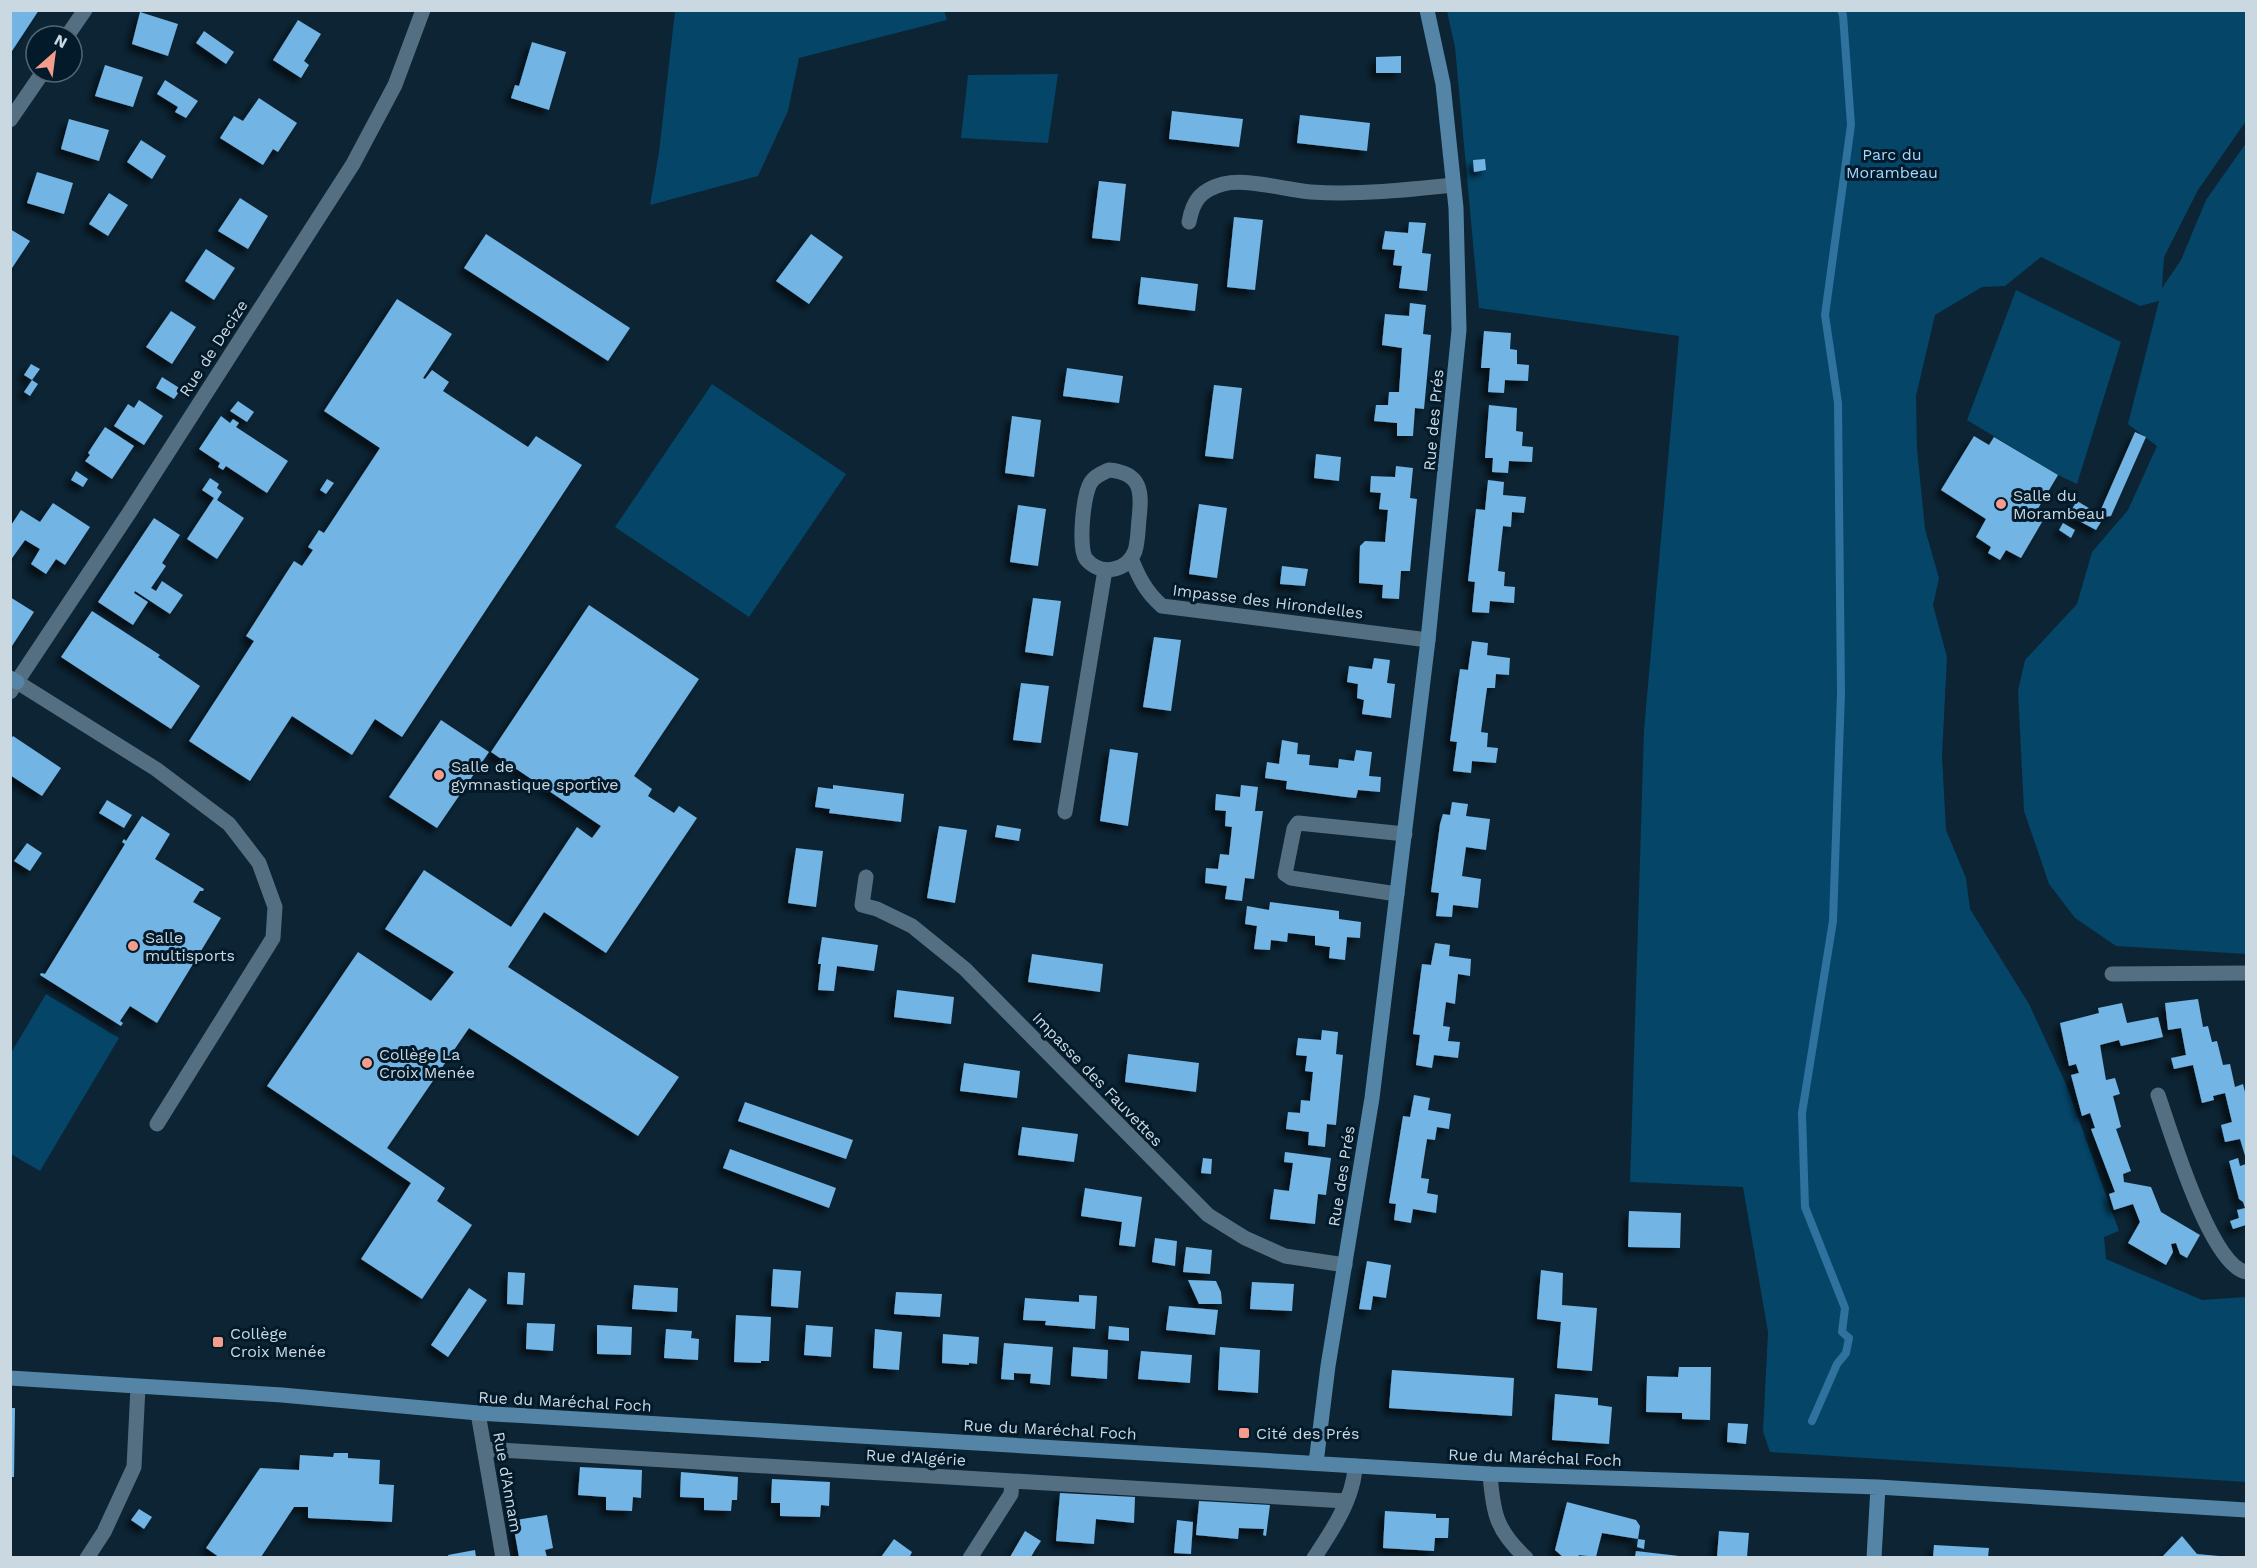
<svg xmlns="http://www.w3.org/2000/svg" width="2257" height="1568" viewBox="0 0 2257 1568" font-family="'Work Sans',sans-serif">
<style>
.green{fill:#044568}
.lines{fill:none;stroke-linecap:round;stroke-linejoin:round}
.stream{stroke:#2f729e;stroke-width:8}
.building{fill:#72b4e3;filter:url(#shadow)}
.street{stroke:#556f82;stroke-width:15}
.secondary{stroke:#5485a7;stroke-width:15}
.poi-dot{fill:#f49d8d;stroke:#031a2a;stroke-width:2}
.labels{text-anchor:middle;stroke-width:6;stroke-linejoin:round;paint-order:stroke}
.park-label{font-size:16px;fill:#a3d6fd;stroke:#031a2a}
.street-label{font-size:16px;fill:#cad8e2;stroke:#031a2a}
.poi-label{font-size:16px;fill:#cad8e2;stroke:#031a2a;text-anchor:start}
</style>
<defs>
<filter id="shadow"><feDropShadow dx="-5.5" dy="5.5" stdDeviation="3" flood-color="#0009"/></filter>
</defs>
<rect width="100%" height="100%" fill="#0c2434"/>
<path class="green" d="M675,11L944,10L947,20L799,58L788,111L758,176L650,205L659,152Z
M1447,11H2246V121L2198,190L2164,257L2162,288L2181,260L2206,200L2246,143V954L2116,946L2075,918L2049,884L2024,811L2018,691L2025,660L2077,604L2092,552L2128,510L2157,446L2128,424L2159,301L2140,306L2041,257L2005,286L1982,287L1935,315L1916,396L1917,449L1925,529L1939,578L1933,605L1947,657L1942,756L1946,830L1966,878L1970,909L2029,1004L2066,1084L2119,1231L2104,1237L2106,1259L2202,1300L2246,1297V1482L1770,1452L1763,1431L1768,1332L1743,1187L1630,1182L1644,730L1679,336L1479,308L1455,47Z
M1058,74L1048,143L961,138L968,75Z
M2016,290L2121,342L2077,484L2058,475L1967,420Z
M712,384L846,474L749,617L615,527Z
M46,994L119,1038L40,1171L11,1154V1053Z"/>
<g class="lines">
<path class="stream" d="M1812,1421L1837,1364L1846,1353L1849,1338L1842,1332L1845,1308L1805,1207L1802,1113L1833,921L1841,693L1838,403L1825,315L1851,125L1843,15L1841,10"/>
</g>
<path class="building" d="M10,10H39L12,51L10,50Z
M140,12L178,24L168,56L132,44Z
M298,20L321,34L304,61L309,65L301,78L273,60Z
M204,31L234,52L226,64L196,43Z
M532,42L566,52L549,110L511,98L515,85L519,86Z
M1401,56V73H1376V57Z
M105,65L143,77L133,107L95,96Z
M165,80L198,101L186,118L175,112L178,107L157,94Z
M259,98L297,123L278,152L273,149L263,165L220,138L234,116L243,121Z
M1172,111L1243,119L1239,147L1169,139Z
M1300,115L1370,123L1367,151L1297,143Z
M69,119L109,130L99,161L61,149Z
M141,140L166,156L152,179L127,162Z
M1485,159L1486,170L1474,172L1473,160Z
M37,172L73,183L64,214L27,203Z
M1099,181L1126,184L1120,241L1092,238Z
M109,193L128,205L108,236L89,224Z
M240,198L268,216L248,249L218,231Z
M1234,217L1263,220L1255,290L1227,287Z
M1409,222L1426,223L1422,253L1431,254L1427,291L1399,288L1402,266L1393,265L1395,250L1382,249L1385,231L1408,233Z
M10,229L30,241L10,271Z
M486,234L630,328L608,361L464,268Z
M811,234L843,257L809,304L776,281Z
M206,249L235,268L214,300L185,281Z
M1141,277L1198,284L1195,311L1138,304Z
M397,299L452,334L423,378L425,379L432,370L449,382L443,391L528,447L536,436L582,465L402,737L375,719L352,755L292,716L250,781L189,741L254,641L246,636L294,561L302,566L313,550L308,547L319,530L324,533L380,448L324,411Z
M1410,303L1426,305L1423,334L1431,335L1424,409L1415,408L1413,436H1397V423L1374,421L1376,405H1388L1389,392H1399L1402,348L1382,345L1385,314L1409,316Z
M171,311L196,327L172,364L146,347Z
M1484,331L1511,333L1510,349L1517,350V364L1529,365L1528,381L1505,380L1504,393L1488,392L1490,368H1481Z
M31,364L40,369L32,380L24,375Z
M1067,368L1123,376L1119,403L1063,396Z
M162,377L181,389L174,399L156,388Z
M32,380L38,384L30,396L24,392Z
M1214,385L1242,388L1233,459L1205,456Z
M139,400L163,416L144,445L114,426L128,404L134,408Z
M238,401L254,412L247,422L230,411Z
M1489,405L1517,408L1516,431L1523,432L1522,446L1533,447L1532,462L1509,461L1508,473L1492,472L1493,458H1485Z
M221,416L230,423L233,419L239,423L236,427L288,461L267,493L226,466L223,470L218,467L220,463L199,449Z
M1012,416L1041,420L1034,477L1005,473Z
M105,427L134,446L112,479L85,461L90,455L88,453Z
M2135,432L2146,437L2111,516L2104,517L2096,530L2068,515L2077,501L2099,514Z
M1974,436L1989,445L1994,437L2058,475L2033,517L2042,522L2021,558L2006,550L2000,560L1988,553L1991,547L1976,537L1986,519L1941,490Z
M1316,454L1341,457L1339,481L1314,478Z
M1396,466L1413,468L1410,498L1417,499L1410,571H1401L1399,599L1382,598L1383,585L1359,583L1360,546L1365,541L1385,542L1388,510L1379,509L1381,493L1370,492L1371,476L1395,477Z
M76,471L88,479L83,487L71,480Z
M210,478L219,484L217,488L222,492L217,500L244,518L217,559L187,539L214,498L202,490Z
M327,479L334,483L326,494L320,490Z
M1488,480L1504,482L1503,495L1526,497L1524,513L1512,512L1511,527L1503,526L1498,571L1505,572L1504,586L1515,587L1514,603L1490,601L1489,613L1472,612L1475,582L1468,581L1476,509L1485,510Z
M53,503L90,527L65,565L56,559L46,574L31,564L40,549L25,540L10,561V527L21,510L40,522Z
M1199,504L1227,508L1217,578L1189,574Z
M1018,505L1046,509L1038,566L1010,562Z
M154,518L180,535L162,563L166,566L151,588L156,591L162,581L183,595L170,614L135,591L134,593L148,602L133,625L98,602Z
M2063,523L2075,530L2071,538L2059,530Z
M1282,566L1308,569L1305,586L1280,584Z
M10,597L34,612L12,646L10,645Z
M1033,598L1061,601L1053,656L1025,652Z
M589,605L699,679L634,776L652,789L648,796L674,813L679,806L697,818L606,953L544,912L508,967L679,1077L638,1136L469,1028L387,1148L445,1188L437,1201L472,1225L422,1299L361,1259L411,1183L267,1086L358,952L431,1001L454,972L385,929L424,870L511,927L577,827L592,838L601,826L491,752Z
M92,611L160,655L158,657L200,686L171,729L61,657Z
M1154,637L1181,640L1171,711L1143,707Z
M1472,641L1488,643L1487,655L1510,658L1509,675L1496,674L1495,688H1487L1481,732L1488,733L1487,747L1498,748L1496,763L1472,761L1471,773L1453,771L1457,742L1450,741L1460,669L1468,670Z
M1374,658L1390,660L1387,683L1395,684L1391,718L1362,714L1364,700L1357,698L1358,684L1347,682L1349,666L1372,669Z
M1021,683L1049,686L1041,743L1013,740Z
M441,720L489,752L437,828L389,797Z
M13,736L61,768L42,796L10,775V740Z
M1282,740L1298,743L1297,754L1310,755L1309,765L1338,768L1339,759L1354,761L1356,750L1372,752L1369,776L1381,777L1380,792L1358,790L1356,798L1346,797L1286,789L1287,781L1265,778L1267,762L1279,764Z
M1110,749L1138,753L1128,826L1100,821Z
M833,785L904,794L901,822L829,813L830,809L815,807L818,787L833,789Z
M1241,785L1258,787L1255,811H1263L1254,879L1245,878L1242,901L1225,899L1227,886L1205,883L1206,868L1218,869L1220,854L1229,855L1232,827L1225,826L1226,811L1215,810L1216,794L1240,797Z
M107,800L132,815L124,828L99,813Z
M1452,802L1468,804L1466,816L1490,819L1486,850L1466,847L1464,862L1462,876L1481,879L1478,908L1453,905L1452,917L1436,916L1439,893L1431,892L1440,824L1443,814L1450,815Z
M142,816L170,834L155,859L204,889L203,891H200L193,902L221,918L157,1023L130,1006L120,1021L123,1023L121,1026L40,975L41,973L45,974L125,844L122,842L124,839L126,841Z
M997,825L1021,829L1019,841L995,837Z
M939,826L967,830L955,903L927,898Z
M27,843L42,853L30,871L14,861Z
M796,848L823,851L816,907L788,903Z
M1270,902L1339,911V919L1361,922L1360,938L1347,937L1345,960L1329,958L1330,947L1315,945V936L1288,933L1287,942L1271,940L1270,950L1254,949L1257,926L1245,924L1247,906L1269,910Z
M822,937L878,945L874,971L837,966L834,991L818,990L821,964H818Z
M1435,943L1450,945L1449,956L1471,959L1470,976L1458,974L1455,1004L1446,1002L1443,1026L1450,1027L1448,1041L1460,1042L1458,1058L1434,1055L1432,1068L1416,1065L1420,1035L1413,1034L1422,964L1431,965Z
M1032,954L1103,964L1100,992L1028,982Z
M897,990L954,997L951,1024L894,1017Z
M2198,999L2203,1027L2208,1026L2212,1042L2217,1041L2223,1065L2230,1064L2235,1087L2243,1084L2246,1096V1159L2240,1139L2225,1142L2221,1125L2232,1122L2225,1093L2213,1096L2214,1100L2202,1103L2193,1065L2174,1069L2171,1058L2186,1055L2181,1028L2168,1030L2165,1003Z
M2122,1003L2127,1023L2158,1017L2163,1037L2121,1046L2119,1040L2100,1045L2106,1080L2115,1078L2120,1094L2113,1096L2121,1127L2116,1129L2131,1171L2123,1174L2124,1182L2151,1187L2161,1212L2200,1235L2187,1258L2180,1254L2176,1243L2171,1244L2173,1252L2166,1265L2128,1243L2140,1222L2133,1204L2114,1210L2109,1194L2115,1192L2091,1129L2095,1128L2090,1113L2082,1116L2071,1075L2079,1073L2076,1064L2069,1066L2060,1023L2099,1013L2098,1008Z
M1322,1030L1338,1032L1336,1054L1343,1055L1336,1125L1327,1124L1325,1147L1308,1145L1309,1132L1286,1129L1288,1112L1300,1113L1301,1100L1310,1101L1313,1072L1305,1071L1307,1056L1296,1055L1298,1038L1321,1040Z
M1128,1054L1199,1063L1196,1092L1125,1082Z
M964,1063L1020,1071L1017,1098L960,1091Z
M1414,1095L1430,1098L1428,1110L1451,1114L1449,1129L1437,1127L1435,1140L1427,1139L1421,1178L1429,1179L1427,1193L1438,1195L1436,1213L1413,1209L1411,1223L1394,1220L1396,1204L1389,1203L1403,1116L1410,1117Z
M745,1102L853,1140L846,1159L738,1121Z
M1022,1127L1078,1134L1074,1162L1018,1155Z
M730,1149L836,1188L829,1208L723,1168Z
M1285,1152L1331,1158L1326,1195L1318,1194L1315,1224L1270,1219L1274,1189L1289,1191L1293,1163L1284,1162Z
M1203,1158L1212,1159L1211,1174L1201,1173Z
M2238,1158L2240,1166L2246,1164V1225L2233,1229L2230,1221L2239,1218L2237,1210L2245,1208L2243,1202L2239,1199L2229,1161Z
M1085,1188L1142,1197L1135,1247L1119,1245L1122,1222L1081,1216Z
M1629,1211L1681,1213L1680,1248L1628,1247Z
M1155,1238L1177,1241L1175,1266L1152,1262Z
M1186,1247L1212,1250L1210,1274L1183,1272Z
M1367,1261L1391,1265L1386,1298L1373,1296L1371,1310L1359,1309Z
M773,1269L801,1271L798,1308L771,1306Z
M1541,1270L1563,1273L1562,1305L1597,1308L1592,1371L1557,1368L1561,1322L1537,1319Z
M508,1272L525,1273L523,1305L507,1304Z
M1188,1280L1216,1281L1221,1292L1222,1304H1199Z
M1252,1282L1294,1284L1292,1311L1250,1309Z
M634,1285L678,1288L677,1312L632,1309Z
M469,1288L487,1300L448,1357L431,1345Z
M896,1292L942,1294L940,1317L894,1314Z
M1079,1295L1097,1296L1095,1329L1045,1325L1046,1321L1023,1320L1025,1298L1079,1302Z
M1169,1306L1218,1310L1215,1335L1166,1330Z
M736,1315L771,1317L769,1361H761V1363L734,1362Z
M527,1323L555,1324L553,1351L526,1349Z
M597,1325L632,1327L631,1355L597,1354Z
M806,1325L833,1327L831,1357L804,1355Z
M1109,1326L1129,1328V1341L1108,1339Z
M666,1329L692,1331L691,1338L699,1339L698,1360L664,1358Z
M875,1329L902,1332L899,1370L873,1368Z
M943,1334L979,1337L977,1364L969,1363V1365L942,1363Z
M1004,1343L1053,1347L1050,1385L1030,1383L1031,1374L1014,1373V1380L1001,1379Z
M1073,1347L1108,1350L1107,1379L1071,1376Z
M1220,1347L1260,1350L1258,1393L1218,1390Z
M1141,1351L1192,1355L1190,1383L1138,1379Z
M1679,1367H1711L1710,1420L1682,1419V1413L1646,1412L1647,1376L1678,1377Z
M1392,1370L1514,1378L1512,1416L1389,1408Z
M1555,1394L1598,1398V1405L1612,1407L1609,1444L1552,1440Z
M10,1408H15L14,1477H10Z
M1728,1423L1748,1424L1746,1444L1727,1442Z
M334,1453H348V1458L380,1460L379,1484L394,1485L392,1522L308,1518V1507H294L261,1557H219L206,1548L260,1468L299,1470L300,1455L333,1457Z
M580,1467L642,1470L641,1498L633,1497L632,1511L606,1510V1497L578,1495Z
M681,1472L738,1477L737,1500H732L731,1511L704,1510V1498L680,1497Z
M772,1479L830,1482L829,1506L821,1505L820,1517L780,1516V1503H771Z
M1060,1493L1135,1497L1134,1523L1096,1519L1094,1544L1056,1541Z
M1199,1501L1270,1505L1266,1536L1263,1535L1264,1529L1239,1528L1238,1539L1196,1535Z
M1567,1502L1636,1520L1640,1526L1638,1539L1645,1540L1644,1549L1637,1547L1638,1539L1602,1533L1596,1557L1579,1555L1578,1557H1563L1555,1550Z
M139,1509L152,1517L144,1529L131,1520Z
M1385,1511L1436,1514V1518H1449L1448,1538H1435L1434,1551L1383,1548Z
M547,1515L553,1548L545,1550L547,1557H519L514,1529H517L516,1520Z
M1177,1520L1193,1522L1191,1554L1174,1553Z
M1025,1531L1041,1541L1035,1550L1031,1557H1010Z
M1719,1531L1749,1533L1747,1557H1717Z
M2182,1536L2197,1554L2219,1556L2218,1557H2162Z
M894,1539L912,1552L910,1556L913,1557H881Z
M1934,1545L1989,1548L1988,1557H1933Z
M475,1550L476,1557H449L448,1555Z
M1636,1551L1679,1556V1557H1635Z"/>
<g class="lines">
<path class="street" d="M67,36L85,10
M10,120L43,72
M1189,222C1193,200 1201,190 1223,184C1248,178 1285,190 1311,192C1359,195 1406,190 1453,185
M1109,470C1142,473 1142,492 1139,519C1138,529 1138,542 1135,551C1127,572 1100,576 1086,559C1078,548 1083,494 1091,482C1095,476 1102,473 1109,470Z
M1131,558C1139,578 1146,592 1162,606L1428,640
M17,682L156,769L229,824L259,863L275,907L273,938L157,1124
M10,692L131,510L353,164L395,85L423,10
M1065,812L1105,570
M866,877L862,905L877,909L912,926L965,969L1208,1215L1245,1238L1285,1256L1345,1265
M1397,894L1291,878L1285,874L1294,829L1298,823L1405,834
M2112,974L2246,973
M2158,1095C2170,1129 2210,1265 2246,1272
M478,1413L503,1558
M484,1449L1345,1501
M1490,1474C1493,1513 1496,1530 1526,1558
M87,1558L104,1532L134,1467L138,1387
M970,1558L1011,1494L1012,1481
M1314,1558C1332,1531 1354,1498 1355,1466"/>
<path class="secondary" d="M10,678L17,682
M10,1378L282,1395L478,1413L1490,1474L1878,1487L2246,1510
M1316,1463L1328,1366L1372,1098L1428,640L1459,330L1456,208L1443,84L1427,10
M1874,1558L1878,1487"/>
</g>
<g class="poi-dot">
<circle cx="2001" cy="504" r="6"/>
<circle cx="439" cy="775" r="6"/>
<circle cx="133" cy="946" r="6"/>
<circle cx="367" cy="1063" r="6"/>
<rect x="212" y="1336" width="12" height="12" rx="3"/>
<rect x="1238" y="1427" width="12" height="12" rx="3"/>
</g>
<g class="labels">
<g class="park-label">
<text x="1892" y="160">Parc du<tspan x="1892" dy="18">Morambeau</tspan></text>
</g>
<g class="street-label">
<text transform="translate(213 348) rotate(-57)" y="6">Rue de Decize</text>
<text transform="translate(1433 420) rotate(-85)" y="6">Rue des Prés</text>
<text transform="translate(1268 601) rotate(7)" y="6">Impasse des Hirondelles</text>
<text transform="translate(1098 1079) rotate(46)" y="6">Impasse des Fauvettes</text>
<text transform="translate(1341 1176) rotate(-81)" y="6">Rue des Prés</text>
<text transform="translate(565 1401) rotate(3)" y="6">Rue du Maréchal Foch</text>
<text transform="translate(1050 1429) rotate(3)" y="6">Rue du Maréchal Foch</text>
<text transform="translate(916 1457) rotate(3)" y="6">Rue d'Algérie</text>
<text transform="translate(1535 1457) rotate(2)" y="6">Rue du Maréchal Foch</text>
<text transform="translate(508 1482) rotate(80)" y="6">Rue d'Annam</text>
</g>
<g class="poi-label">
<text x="2013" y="501">Salle du<tspan x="2013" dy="18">Morambeau</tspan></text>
<text x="451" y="772">Salle de<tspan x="451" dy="18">gymnastique sportive</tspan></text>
<text x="145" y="943">Salle<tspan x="145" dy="18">multisports</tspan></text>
<text x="379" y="1060">Collège La<tspan x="379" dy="18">Croix Menée</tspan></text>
<text x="230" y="1339">Collège<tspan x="230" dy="18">Croix Menée</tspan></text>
<text x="1256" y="1439">Cité des Prés</text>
</g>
</g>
<rect width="2257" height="1568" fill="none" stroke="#cad8e2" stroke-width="24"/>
<g transform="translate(54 54) rotate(28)"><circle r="28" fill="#031a2a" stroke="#536674" stroke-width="1.5"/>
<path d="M0-4.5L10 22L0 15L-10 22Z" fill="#f49d8d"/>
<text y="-9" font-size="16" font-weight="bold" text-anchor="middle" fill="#cad8e2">N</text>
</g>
</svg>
